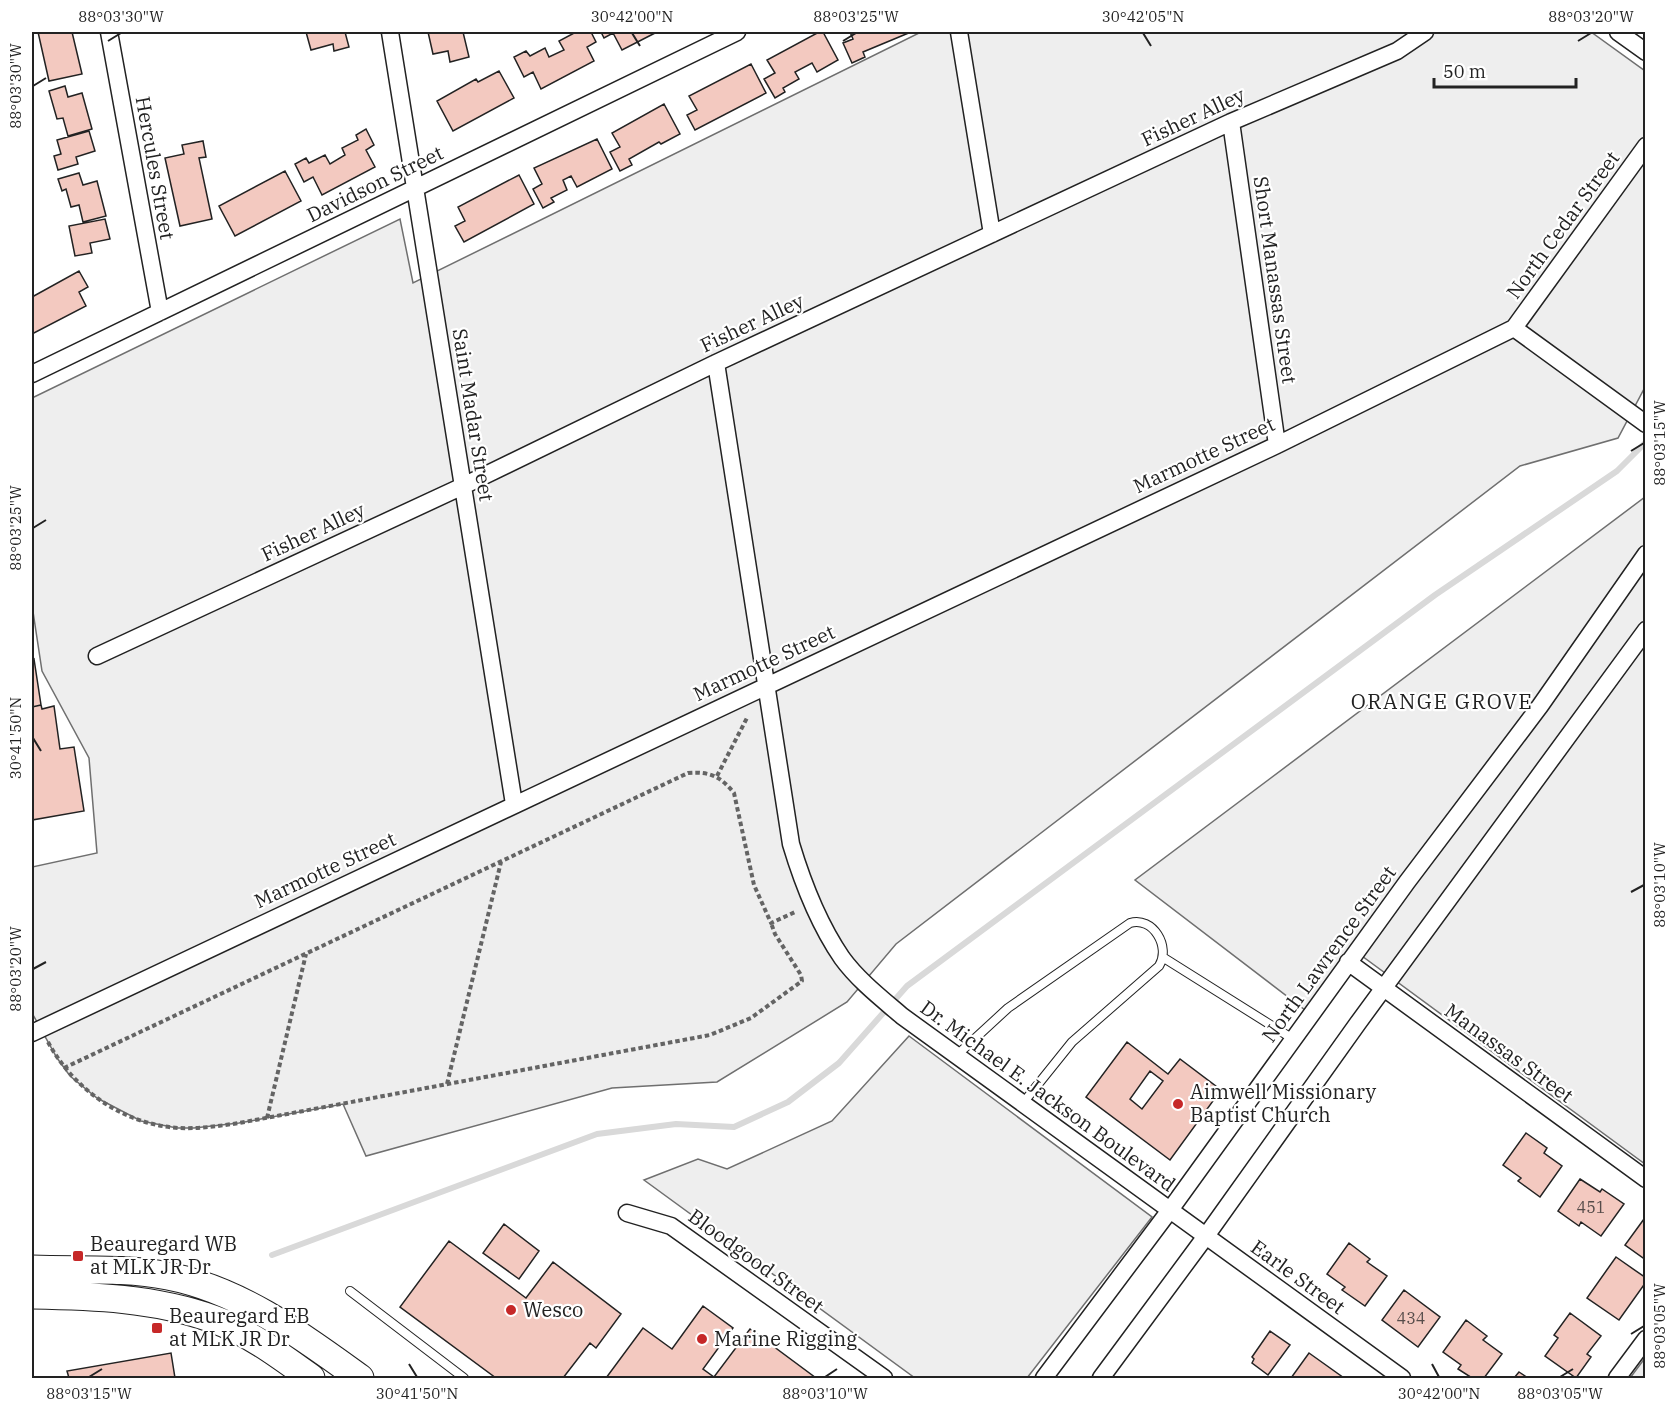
<svg xmlns="http://www.w3.org/2000/svg" width="1677" height="1410" viewBox="0 0 1677 1410" font-family="'IBM Plex Serif',serif">
<style>
.green{fill:#eee;stroke:#6f6f6f;stroke-width:1.5}
.lines{fill:none;stroke-linecap:round;stroke-linejoin:round}
.stream{stroke:#d9d9d9;stroke-width:6}
.building{fill:#f3c9c0;stroke:#222;stroke-width:1.5;fill-rule:evenodd}
.lane-casing{stroke:#222;stroke-width:10}
.street-casing{stroke:#222;stroke-width:19}
.primary-casing{stroke:#222;stroke-width:29}
.path{stroke:#646464;stroke-width:4;stroke-dasharray:4.5 3;stroke-linecap:butt}
.lane{stroke:#fff;stroke-width:8}
.street{stroke:#fff;stroke-width:16}
.primary{stroke:#fff;stroke-width:27}
.ticks{fill:none;stroke:#222;stroke-width:2}
.poi-dot{fill:#c62828;stroke:#fff;stroke-width:2}
.labels{text-anchor:middle;stroke-width:4.5;stroke-linejoin:round;paint-order:stroke}
.number-label{font-size:16px;fill:#564c4a}
.street-label{font-size:20px;fill:#222;stroke:#fff}
.poi-label{font-size:20px;fill:#222;stroke:#fff;text-anchor:start}
.neighbourhood-label{font-size:21px;letter-spacing:1.5px;fill:#222;stroke:#fff}
.neatline{fill:none;stroke:#222;stroke-width:2}
.ticks-label{font-size:15px;text-anchor:middle;fill:#222}
</style>
<rect width="100%" height="100%" fill="#fff"/>
<path class="green" d="M921,32H1591L1645,71V387L1618,438L1520,466L896,944L847,1002L717,1082L612,1088L366,1156L343,1104L239,1123L194,1128H177L141,1121L97,1098L70,1076L57,1058L32,1013V867L97,853L89,758L42,671L32,605V398L400,219L413,283Z
M1645,497V1164L1351,948L1305,1010L1135,880Z
M909,1036L1152,1217L1027,1378H915L644,1180L698,1159L727,1169L832,1121Z
M1645,1358V1378H1630Z"/>
<g class="lines">
<path class="stream" d="M272,1255L597,1134L676,1124L734,1127L788,1102L839,1063L907,986L1435,595L1617,471L1646,442"/>
</g>
<path class="building" d="M38,32H72L82,74L49,81Z
M306,32H345L349,47L334,51L333,44L311,50Z
M428,32H463L469,57L450,62L448,51L433,54Z
M576,32H591L596,42L587,47L594,61L541,89L533,72L524,77L514,57L526,51L530,56L545,48L549,57L564,50L559,41Z
M601,32H657L622,50L613,33L604,38Z
M819,32H823L838,60L817,72L812,63L795,72L799,79L783,88L785,92L775,98L764,79L775,73L767,60Z
M850,32H911L863,52L865,57L852,63L843,43L853,39Z
M751,64L766,93L695,130L687,115L697,110L689,96Z
M499,71L514,98L453,131L437,101L476,79L478,82Z
M65,86L68,97L82,93L92,129L68,136L63,118L57,119L49,91Z
M664,104L680,134L661,144L659,142L629,159L632,165L620,171L610,152L620,147L612,133Z
M366,129L374,145L366,150L375,167L322,195L313,177L304,182L295,164L306,158L309,163L325,155L330,164L345,155L342,148L358,140L356,135Z
M89,131L95,151L76,157L78,164L58,170L54,156L61,154L57,140Z
M597,139L612,169L577,187L571,176L563,180L567,190L551,198L554,202L543,208L533,189L542,184L534,168Z
M203,141L206,157L199,158L212,219L180,226L165,158L184,154L182,145Z
M285,171L301,201L235,236L219,206Z
M79,173L83,185L97,181L106,216L83,222L79,205L71,207L66,189L62,191L58,179Z
M519,175L534,204L464,242L455,226L465,221L458,207Z
M105,219L110,239L90,243L92,253L75,256L69,226Z
M79,271L88,287L79,292L86,306L32,334V297Z
M34,659L41,705L32,707V660Z
M41,705L42,709L54,706L60,749L74,747L84,811L32,820V707Z
M1127,1042L1168,1074L1180,1059L1221,1090L1170,1160L1086,1097ZM1150,1071L1163,1081L1142,1109L1130,1099Z
M1526,1133L1547,1148L1544,1153L1562,1166L1540,1197L1518,1181L1521,1178L1503,1165Z
M1580,1179L1600,1192L1602,1189L1624,1204L1601,1236L1581,1222L1579,1226L1558,1211Z
M1644,1219L1646,1221V1260L1625,1245Z
M504,1224L539,1251L519,1279L483,1253Z
M449,1241L526,1298L553,1262L621,1314L596,1348L590,1343L563,1378H496L400,1307Z
M1349,1243L1370,1259L1367,1262L1387,1276L1365,1306L1342,1290L1345,1287L1327,1274Z
M1616,1257L1646,1278V1282L1619,1320L1587,1298Z
M1404,1290L1440,1317L1418,1347L1382,1320Z
M703,1306L733,1328L703,1369L714,1377L750,1329L816,1378H606L643,1328L672,1349Z
M1570,1313L1601,1336L1587,1354L1591,1357L1576,1378L1545,1356L1558,1338L1554,1335Z
M1466,1320L1487,1336L1483,1340L1502,1354L1484,1378H1472L1458,1369L1461,1365L1443,1352Z
M1270,1331L1290,1345L1268,1375L1252,1363L1254,1359L1252,1357Z
M171,1353L175,1378H69L67,1371Z
M1309,1353L1344,1378H1291Z
M1519,1372L1528,1378H1514Z"/>
<g class="lines">
<g class="lane-casing">
<path id="lane" d="M1164,958L1293,1039
M957,1055L1008,1008L1130,923C1153,916 1171,947 1159,966L1072,1042L1023,1103
M350,1291L464,1378"/>
</g>
<g class="street-casing">
<path id="street" d="M109,32L160,312
M390,32L514,804
M959,32L992,234
M1618,32L1646,52
M1231,122L1277,445
M1514,328L1646,424
M716,363L791,844C803,884 818,923 842,958C858,980 881,998 902,1016L1402,1378
M32,374L737,32
M97,656L463,486L716,363L1231,122L1397,51L1425,32
M1348,962L1646,1179
M32,1033L1277,445L1514,328L1646,146
M627,1213L671,1226L884,1378
M1044,1378L1170,1210L1407,882L1540,706L1646,554
M1101,1378L1206,1236L1358,1023L1646,630
M1617,1378L1646,1339"/>
</g>
<g class="primary-casing">
<path id="primary" d="M32,1269C77,1271 123,1267 168,1276C241,1290 302,1336 360,1378
M32,1295C92,1296 155,1298 213,1319C247,1331 282,1357 311,1378"/>
</g>
<path class="path" d="M717,776L748,716
M48,1042C74,1090 123,1124 178,1128C199,1129 219,1126 239,1123L710,1035L751,1018L802,981L801,975L775,934L771,923
M64,1068L688,773C710,771 721,777 734,793L754,885L771,923L795,912L796,914
M447,1084L501,862
M267,1118L306,954"/>
<use href="#lane" class="lane"/>
<use href="#street" class="street"/>
<use href="#primary" class="primary"/>
</g>
<path class="ticks" d="M632,33L640,46M1143,33L1151,46M108,41L121,33M843,41L856,33M1578,41L1591,33M33,86L46,78M1631,451L1644,443M33,528L46,520M33,738L41,751M1631,892L1644,885M33,969L46,962M1631,1334L1644,1326M409,1364L417,1377M1432,1364L1439,1377M89,1377L102,1369M825,1377L837,1369M1560,1377L1573,1369"/>
<g class="poi-dot">
<circle cx="1178" cy="1104" r="6"/>
<rect x="72" y="1250" width="12" height="12" rx="3"/>
<circle cx="511" cy="1310" r="6"/>
<rect x="151" y="1322" width="12" height="12" rx="3"/>
<circle cx="702" cy="1339" r="6"/>
</g>
<g class="labels">
<g class="number-label">
<text x="1591" y="1213">451</text>
<text x="1411" y="1324">434</text>
</g>
<g class="street-label">
<text transform="translate(1193 117) rotate(-25)" y="7">Fisher Alley</text>
<text transform="translate(155 168) rotate(80)" y="7">Hercules Street</text>
<text transform="translate(375 184) rotate(-26)" y="7">Davidson Street</text>
<text transform="translate(1563 225) rotate(-54)" y="7">North Cedar Street</text>
<text transform="translate(1275 280) rotate(82)" y="7">Short Manassas Street</text>
<text transform="translate(752 323) rotate(-25)" y="7">Fisher Alley</text>
<text transform="translate(473 415) rotate(81)" y="7">Saint Madar Street</text>
<text transform="translate(1204 455) rotate(-25)" y="7">Marmotte Street</text>
<text transform="translate(313 532) rotate(-25)" y="7">Fisher Alley</text>
<text transform="translate(764 663) rotate(-25)" y="7">Marmotte Street</text>
<text transform="translate(325 870) rotate(-25)" y="7">Marmotte Street</text>
<text transform="translate(1329 954) rotate(-54)" y="7">North Lawrence Street</text>
<text transform="translate(1509 1053) rotate(36)" y="7">Manassas Street</text>
<text transform="translate(1048 1096) rotate(36)" y="7">Dr. Michael E. Jackson Boulevard</text>
<text transform="translate(756 1261) rotate(36)" y="7">Bloodgood Street</text>
<text transform="translate(1298 1277) rotate(36)" y="7">Earle Street</text>
</g>
<g class="poi-label">
<text x="1190" y="1099">Aimwell Missionary<tspan x="1190" dy="23">Baptist Church</tspan></text>
<text x="90" y="1251">Beauregard WB<tspan x="90" dy="23">at MLK JR Dr</tspan></text>
<text x="523" y="1317">Wesco</text>
<text x="169" y="1323">Beauregard EB<tspan x="169" dy="23">at MLK JR Dr</tspan></text>
<text x="714" y="1346">Marine Rigging</text>
</g>
<g class="neighbourhood-label">
<text x="1442" y="709">ORANGE GROVE</text>
</g>
</g>
<rect width="1677" height="1410" fill="none" stroke="#ffffff" stroke-width="66"/>
<path d="M1434 78v9h142v-9" fill="none" stroke="#222222" stroke-width="3"/>
<text x="1443" y="78" font-size="18" fill="#222222" stroke="#ffffff" stroke-width="4.5" paint-order="stroke">50 m</text>
<rect x="33" y="33" width="1611" height="1344" class="neatline"/>
<g class="ticks-label">
<text x="121" y="22">88°03'30"W</text>
<text x="632" y="22">30°42'00"N</text>
<text x="856" y="22">88°03'25"W</text>
<text x="1143" y="22">30°42'05"N</text>
<text x="1591" y="22">88°03'20"W</text>
<text transform="translate(16 86) rotate(-90)" y="5">88°03'30"W</text>
<text transform="translate(1660 443) rotate(-90)" y="5">88°03'15"W</text>
<text transform="translate(16 528) rotate(-90)" y="5">88°03'25"W</text>
<text transform="translate(16 738) rotate(-90)" y="5">30°41'50"N</text>
<text transform="translate(1660 885) rotate(-90)" y="5">88°03'10"W</text>
<text transform="translate(16 969) rotate(-90)" y="5">88°03'20"W</text>
<text transform="translate(1660 1326) rotate(-90)" y="5">88°03'05"W</text>
<text x="89" y="1399">88°03'15"W</text>
<text x="417" y="1399">30°41'50"N</text>
<text x="825" y="1399">88°03'10"W</text>
<text x="1439" y="1399">30°42'00"N</text>
<text x="1560" y="1399">88°03'05"W</text>
</g>
</svg>
